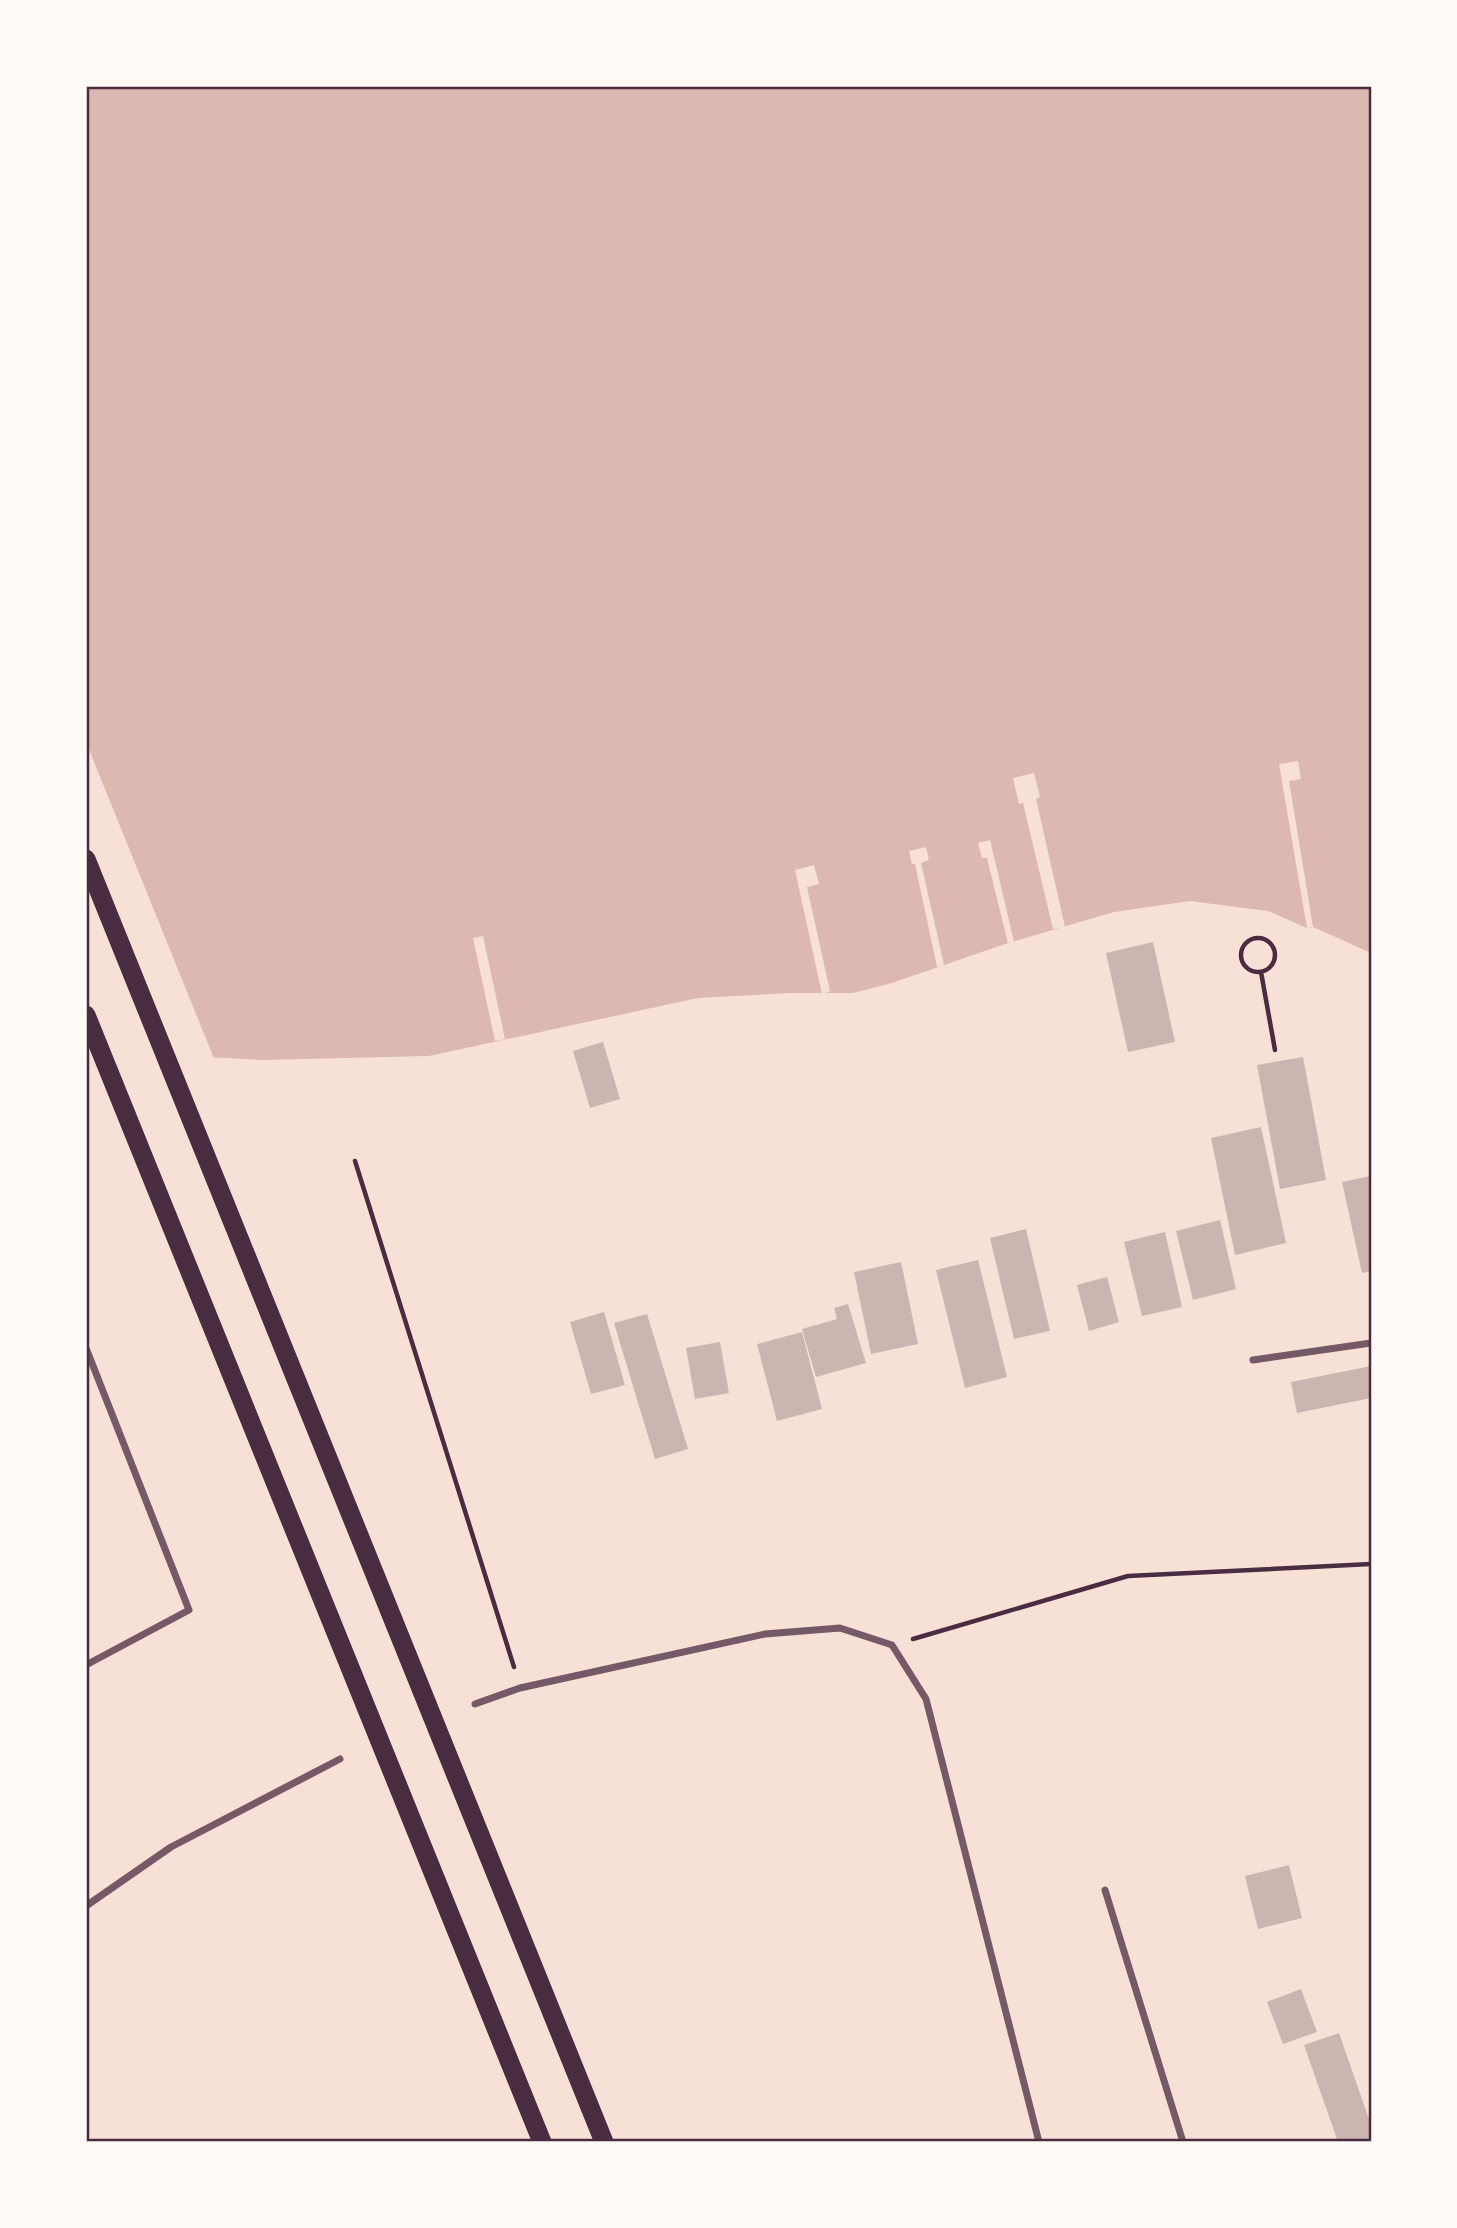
<svg xmlns="http://www.w3.org/2000/svg" width="1457" height="2228" viewBox="0 0 1457 2228" font-family="'Noto Serif',serif">
<style>
.water{fill:#dcb8b0}
.pier{fill:#f7e1d7}
.building{fill:#ccb4b1}
.lines{fill:none;stroke-linecap:round;stroke-linejoin:round}
.path{stroke:#4a2c40;stroke-width:4.5}
.minor{stroke:#755966;stroke-width:7}
.trunk{stroke:#4a2c40;stroke-width:19}
.neatline{fill:none;stroke:#4a2c40;stroke-width:2.5}
</style>
<rect width="100%" height="100%" fill="#f7e1d7"/>
<path class="water" d="M86,86H1371V953L1313,927L1307,928L1268,911L1190,901L1114,912L1008,943L892,983L853,993H791L698,998L429,1056L261,1060L86,1050Z"/>
<path class="pier" d="M86,742L215,1061L86,1053Z
M1298,761L1301,779L1289,781L1313,927L1307,928L1279,764Z
M1034,773L1040,797L1036,799L1065,927L1053,929L1023,803L1019,804L1013,778Z
M990,840L1014,942L1008,943L987,858H982L978,843Z
M926,847L929,860L921,863L944,965L937,967L915,864H912L909,851Z
M814,865L819,884L807,887L830,991L822,994L795,870Z
M483,936L505,1039L495,1041L473,938Z"/>
<path class="building" d="M1153,942L1175,1042L1128,1052L1106,953Z
M603,1042L620,1099L590,1108L573,1051Z
M1303,1057L1326,1180L1280,1189L1257,1065Z
M1261,1127L1286,1243L1235,1255L1211,1138Z
M1371,1176V1271L1362,1273L1342,1182Z
M1220,1220L1236,1289L1193,1300L1176,1231Z
M1026,1229L1050,1331L1014,1339L990,1238Z
M1165,1232L1182,1307L1142,1316L1124,1242Z
M978,1260L1007,1377L965,1388L936,1270Z
M901,1262L918,1344L871,1354L854,1272Z
M1107,1277L1119,1322L1089,1331L1077,1285Z
M848,1304L866,1363L816,1377L802,1329L837,1319L834,1308Z
M604,1312L625,1385L591,1394L570,1322Z
M647,1314L688,1449L655,1459L614,1323Z
M802,1332L822,1409L777,1421L757,1344Z
M720,1342L729,1393L695,1399L686,1348Z
M1371,1366V1398L1297,1413L1291,1382Z
M1289,1865L1302,1918L1258,1929L1245,1876Z
M1301,1989L1317,2032L1283,2044L1267,2002Z
M1339,2033L1371,2125V2140L1363,2142H1338L1304,2045Z"/>
<g class="lines">
<path class="path" d="M1241 955a17 17 0 1 1 34 0a17 17 0 1 1-34 0Z
M1261,972L1275,1050
M355,1161L514,1667
M913,1639L1128,1576L1371,1564"/>
<path class="minor" d="M86,1348L189,1610L86,1665
M1253,1360L1371,1343
M475,1704L520,1688L765,1634L840,1628L892,1645L926,1699L1039,2142
M1105,1890L1183,2142
M86,1906L171,1847L340,1759"/>
<path class="trunk" d="M86,859L604,2142
M86,1015L542,2142"/>
</g>
<rect width="1457" height="2228" fill="none" stroke="#fffaf5" stroke-width="175"/>
<rect x="88" y="88" width="1282" height="2052" class="neatline"/>
</svg>
